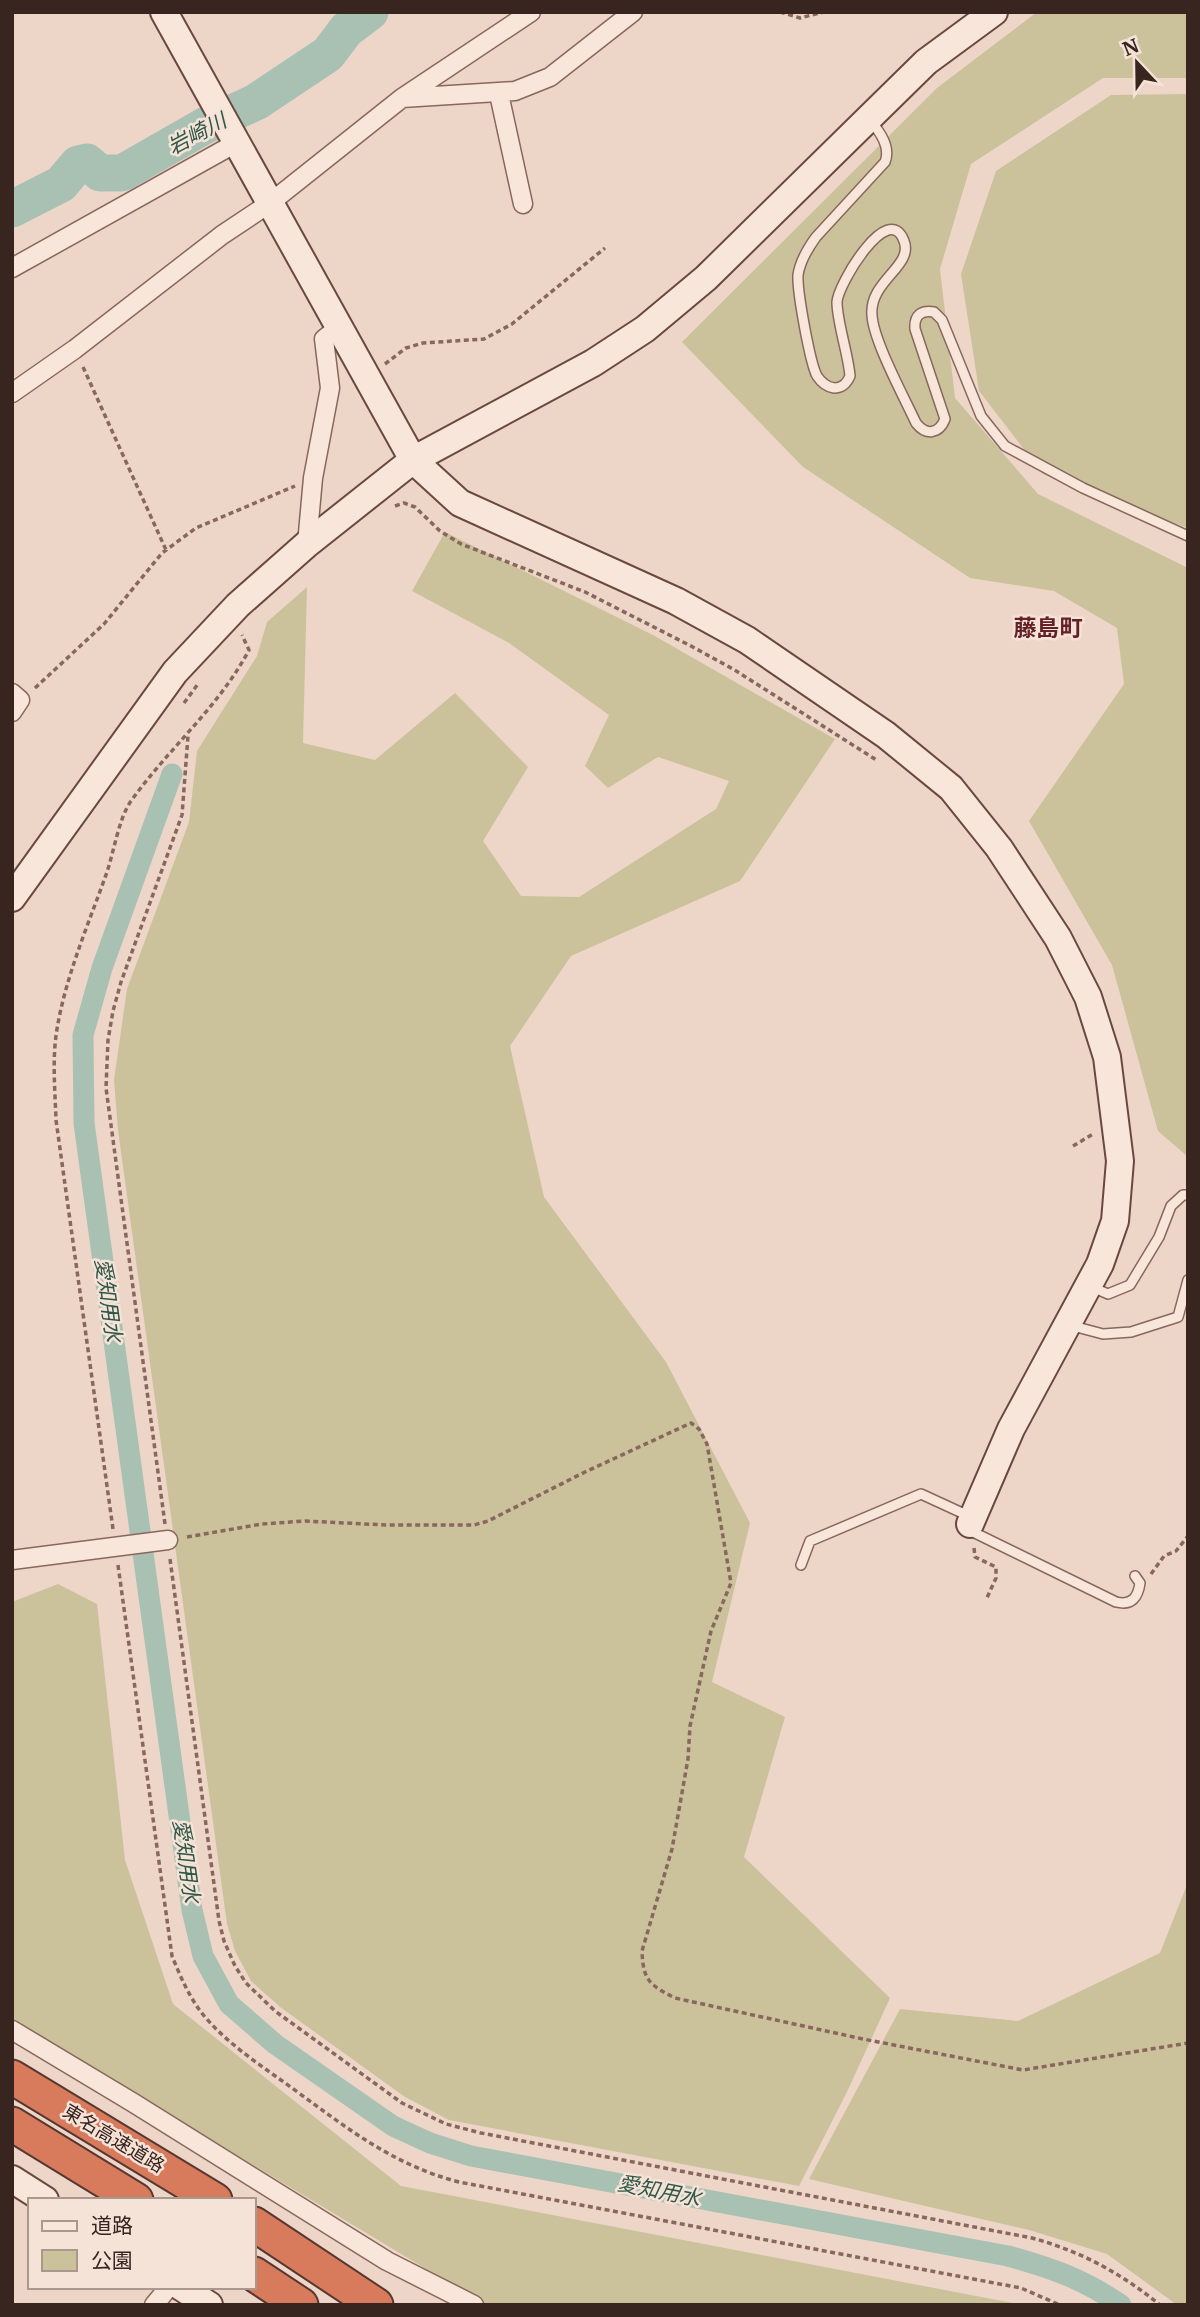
<svg xmlns="http://www.w3.org/2000/svg" width="1200" height="2317" viewBox="0 0 1200 2317" font-family="Merriweather,'Noto Sans JP',serif">
<style>
.green{fill:#cbc29c}
.lines{fill:none;stroke-linecap:round;stroke-linejoin:round}
.canal{stroke:#a9c1b2;stroke-width:21}
.river{stroke:#a9c1b2;stroke-width:37}
.lane-casing{stroke:#88675d;stroke-width:12}
.street-casing{stroke:#88675d;stroke-width:21}
.secondary-casing{stroke:#6a4840;stroke-width:30}
.highway-casing{stroke:#573731;stroke-width:37}
.path{stroke:#88675d;stroke-width:3.5;stroke-dasharray:5 3.5;stroke-linecap:butt}
.lane{stroke:#f8e6db;stroke-width:9}
.street{stroke:#f8e6db;stroke-width:18}
.secondary{stroke:#f8e6db;stroke-width:26}
.highway{stroke:#d87b5d;stroke-width:33}
.labels{text-anchor:middle;stroke-width:5;stroke-linejoin:round;paint-order:stroke}
.street-label{font-size:19px;fill:#392520;stroke:#f5e3d7}
.water-label{font-size:21px;font-style:italic;fill:#305849;stroke:#f5e3d7}
.quarter-label{font-size:23px;font-weight:bold;fill:#642128;stroke:#f5e3d7}
</style>
<rect width="100%" height="100%" fill="#edd6c8"/>
<path class="green" d="M1037,12H1188V78H1103L971,164L940,269L955,398L1038,494L1188,568V1157L1158,1131L1112,965L1029,821L1124,684L1117,628L1054,591L970,578L803,467L682,342L937,88Z
M1188,94V528L1043,474L979,391L961,274L996,171L1111,95Z
M445,532L653,635L835,739L740,881L571,956L510,1046L544,1197L666,1362L750,1523L712,1682L785,1717L744,1857L890,1998L847,2092L799,2186L449,2120L405,2097L280,2007L251,1981L235,1951L227,1924L118,1130L114,1080L127,989L189,822L197,751L257,656L267,622L307,587L303,743L375,760L455,693L528,767L483,841L521,896L579,897L716,809L729,781L658,757L608,788L585,766L609,715L509,643L412,591Z
M58,1584L97,1604L125,1860L173,2004L401,2186L1023,2305H486L12,2020V1602Z
M1188,1882V2305H1177L1107,2254L1029,2230L809,2179L900,2009L1018,2021L1160,1953Z"/>
<g class="lines">
<path class="canal" d="M172,774L102,968L83,1035L84,1123L192,1910L203,1956L229,2004L275,2044L393,2126L430,2143L471,2156L1008,2256C1052,2268 1083,2279 1121,2305"/>
<path class="river" d="M12,209L61,184L78,164L87,162L100,173H122L206,125L256,102L328,54L346,30L370,12"/>
<g class="lane-casing">
<path id="lane" d="M870,120C880,132 891,147 885,162L816,237C808,248 800,261 798,275C797,291 810,363 817,376C821,382 827,387 834,388C843,388 847,383 850,376C848,353 837,322 837,302C838,284 889,199 904,241C914,266 869,281 872,315C873,340 904,397 916,423C926,436 939,434 945,419L915,329C914,315 921,310 934,312L942,320L981,416L1005,446L1083,488L1188,536
M1092,1287L1108,1294L1130,1285L1159,1237L1171,1206L1183,1195H1188
M1069,1325L1103,1334L1131,1332L1178,1317L1188,1280
M971,1527L973,1532L1116,1602C1132,1606 1138,1597 1140,1583L1135,1576
M801,1565L810,1541L921,1494L971,1517"/>
</g>
<g class="street-casing">
<path id="street" d="M499,94L523,204
M402,98L515,91L550,77L633,12
M12,268L236,143
M12,393L75,349L222,235L270,203L402,98L531,12
M307,544L313,478L330,388L324,339L339,327
M12,693L20,700L12,712
M12,1560L168,1540
M12,2030L132,2102L387,2261L474,2305
M154,2305L169,2287"/>
</g>
<g class="secondary-casing">
<path id="secondary" d="M164,12L413,460L460,503L676,601L747,640L886,735L951,788L999,848L1058,938L1088,997L1107,1057L1120,1161L1115,1221L1100,1264L1011,1429L970,1524
M12,898L175,672L238,605L307,544L413,460L593,363L645,329L706,278L926,62L994,12
M12,2179L45,2200
M181,2287L209,2305"/>
</g>
<g class="highway-casing">
<path id="highway" d="M12,2077L215,2200
M12,2124L136,2200
M254,2224L376,2305
M254,2274L301,2305"/>
</g>
<path class="path" d="M780,12L800,18L824,12
M385,364L406,348L423,343L484,339L512,324L605,248
M83,367L166,550
M395,506L404,503L415,507L440,531L461,544L585,592L691,646L733,669L878,761
M35,688L104,624L162,553L196,528L295,486
M184,703L198,684
M1073,1146L1093,1134
M165,1524L106,1088L108,1040L113,1011L121,982L182,815L188,736
M113,1529L56,1120C55,1089 52,1059 57,1029C66,975 89,923 107,872C114,851 119,818 131,801C168,749 219,707 249,650L242,635
M187,1537L262,1524L305,1521L386,1525H474L488,1521L585,1472L691,1423L699,1429L707,1444L731,1583L711,1631L690,1726L688,1759L672,1849L642,1951C643,1981 650,1985 675,1998L863,2039L1023,2070L1188,2043
M974,1548L975,1557L996,1567V1578L986,1600
M170,1559L219,1921L224,1941L235,1966L246,1983L275,2011L402,2103L446,2124L481,2133L1032,2238C1080,2251 1121,2273 1160,2305
M118,1565L172,1956C181,1978 190,1999 205,2017C230,2046 262,2066 292,2088C347,2128 393,2165 459,2182L1021,2288L1060,2305
M1151,1574L1164,1556L1176,1551L1188,1536"/>
<use href="#lane" class="lane"/>
<use href="#street" class="street"/>
<use href="#secondary" class="secondary"/>
<use href="#highway" class="highway"/>
</g>
<g class="labels">
<g class="street-label">
<text transform="translate(114 2138) rotate(31)" y="7">東名高速道路</text>
</g>
<g class="water-label">
<text transform="translate(197 134) rotate(-28)" y="7">岩崎川</text>
<text transform="translate(108 1300) rotate(82)" y="7">愛知用水</text>
<text transform="translate(186 1861) rotate(82)" y="7">愛知用水</text>
<text transform="translate(659 2191) rotate(11)" y="7">愛知用水</text>
</g>
<g class="quarter-label">
<text x="1048" y="636">藤島町</text>
</g>
</g>
<rect width="1200" height="2317" fill="none" stroke="#392520" stroke-width="28"/>
<rect x="28" y="2198" width="228" height="91" fill="#f5e3d7" stroke="#aa978e" stroke-width="2"/>
<rect x="42" y="2221" width="35" height="10" fill="#f8e6db" stroke="#aa978e" stroke-width="2"/>
<text x="91" y="2233" font-size="21" fill="#392520">道路</text>
<rect x="42" y="2250" width="35" height="21" fill="#cbc29c" stroke="#aa978e" stroke-width="2"/>
<text x="91" y="2268" font-size="21" fill="#392520">公園</text>
<g transform="translate(1137 63) rotate(338)" stroke="#f5e3d7" stroke-width="5" paint-order="stroke">
<path d="M0-5L12 26L0 18L-12 26Z" fill="#392520"/>
<text y="-10" font-size="19" font-weight="bold" text-anchor="middle" fill="#392520">N</text>
</g>
</svg>
